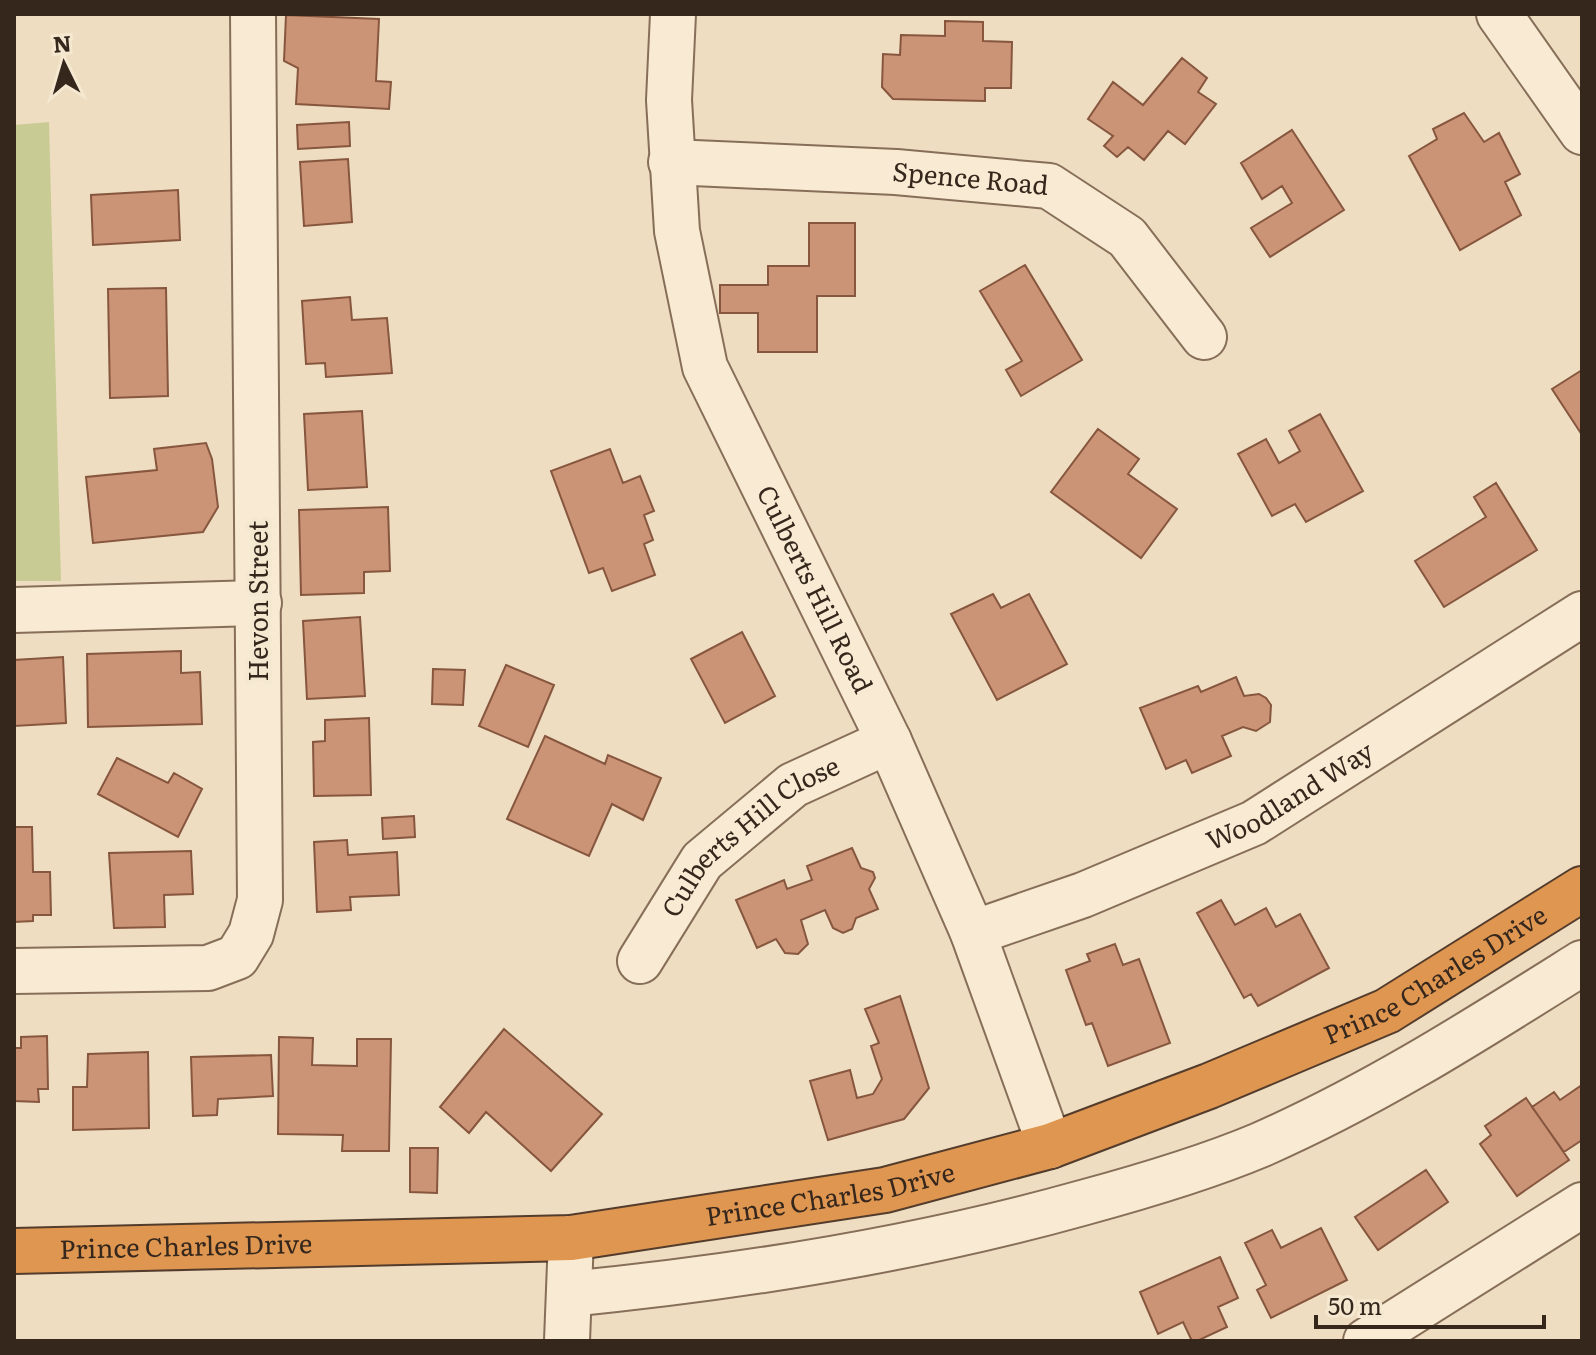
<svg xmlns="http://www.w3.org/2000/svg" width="1596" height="1355" viewBox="0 0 1596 1355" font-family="Literata,serif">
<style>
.green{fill:#c9cb94}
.building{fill:#cc9476;stroke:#86563e;stroke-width:2}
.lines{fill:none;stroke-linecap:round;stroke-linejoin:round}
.minor-casing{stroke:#876e58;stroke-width:48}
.highway-casing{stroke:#543c2d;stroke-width:48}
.minor{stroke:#f9ebd3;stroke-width:44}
.highway{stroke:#de9650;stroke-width:44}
.labels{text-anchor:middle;stroke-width:8;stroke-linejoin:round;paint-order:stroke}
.street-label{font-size:26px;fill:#36271d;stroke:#f5e8d0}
</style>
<rect width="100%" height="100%" fill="#eeddc0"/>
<path class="green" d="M49,122L61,581H14V125Z"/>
<path class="building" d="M286,15L379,19L376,81L391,82L389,109L296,104L298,68L284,61Z
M945,21L983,22V41L1012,42L1011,88H985V101L893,99L882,87L883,54L900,55L901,35L945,36Z
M1182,58L1207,78L1198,92L1216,104L1185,144L1168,131L1144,160L1128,147L1117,157L1104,146L1113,136L1088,119L1113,82L1143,105Z
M1464,113L1484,142L1499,133L1520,174L1505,182L1521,215L1460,250L1409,156L1437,139L1433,129Z
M349,122L350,146L298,149L297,125Z
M1292,130L1344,210L1270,257L1251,228L1292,203L1282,186L1262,199L1241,163Z
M348,159L352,222L304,226L300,162Z
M178,190L180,240L93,245L91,195Z
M809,223H855V296H817V352H758V313H720V285H768V266H809Z
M1025,265L1082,360L1021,396L1006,370L1022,361L980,291Z
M166,288L168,396L110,398L108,289Z
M350,297L352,320L387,318L392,373L326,377L325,363L306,364L302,301Z
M1582,370V435L1552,389Z
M362,411L367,487L308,490L304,414Z
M1320,414L1363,491L1306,522L1295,504L1272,516L1238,454L1266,439L1279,463L1300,451L1289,431Z
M1098,429L1139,459L1128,474L1177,509L1141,558L1051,492Z
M206,443L212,459L218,507L203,532L93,543L86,477L157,470L154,449Z
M610,449L623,483L640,476L654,511L644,515L653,540L644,544L655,575L612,591L603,568L589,573L551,471Z
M1496,483L1537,550L1444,607L1415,561L1486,517L1474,497Z
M388,507L390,571L364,572V593L301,595L299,510Z
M993,594L1001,608L1029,594L1067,664L997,700L951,614Z
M360,617L365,696L307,699L303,621Z
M742,632L775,696L725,723L691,659Z
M181,651V673L200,672L202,724L88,727L87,654Z
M63,657L66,723L14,726V660Z
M506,665L554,685L528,747L479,726Z
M433,669L465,670L463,705L432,704Z
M1236,677L1244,696L1259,694L1266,698L1271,705L1270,722L1256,731L1243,727L1222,736L1231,756L1192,773L1186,760L1166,769L1140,708L1198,686L1201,692Z
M369,718L371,795L314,796L313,742L325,741V720Z
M545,736L605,764L608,755L661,778L643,820L612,804L589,856L507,819Z
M117,758L168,783L174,773L202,789L178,837L98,794Z
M414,816L415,837L383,839L382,818Z
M14,827H32L33,872H50L51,915H33V921L14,922Z
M347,840L348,855L397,852L399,895L350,897L351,910L317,912L314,842Z
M852,848L861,868L873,872L875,878L869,889L878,909L856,918L852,929L843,933L833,928L825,910L801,920L808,944L798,954L785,953L776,939L757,948L736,900L784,880L787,889L812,880L807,866Z
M191,851L193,894L164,895L165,927L114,928L109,853Z
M1221,900L1235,925L1266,908L1276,927L1300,914L1329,968L1258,1006L1251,994L1244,998L1197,913Z
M1115,944L1123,965L1139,959L1170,1043L1108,1066L1092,1023L1086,1025L1066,970L1090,961L1087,954Z
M900,996L929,1088L904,1119L828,1140L810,1081L850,1070L857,1098L873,1094L882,1079L871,1046L879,1043L865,1009Z
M504,1029L602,1114L551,1171L486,1112L469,1133L440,1107Z
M47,1036L48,1089H38L39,1102L14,1101V1048H21V1037Z
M279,1037L313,1038L312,1065L357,1066V1039H391L389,1151H342L343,1135L278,1134Z
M148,1052L149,1128L73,1130V1087H87L88,1054Z
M271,1055L273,1096L218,1099L217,1115L193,1116L191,1057Z
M1582,1085V1140L1564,1152L1532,1107L1554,1092L1560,1100Z
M1526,1098L1569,1160L1517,1196L1480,1144L1491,1135L1485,1126Z
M410,1148H438L437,1193L410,1192Z
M1426,1170L1448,1202L1378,1250L1355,1217Z
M1321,1228L1347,1280L1271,1318L1257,1290L1266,1285L1245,1243L1272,1230L1281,1248Z
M1220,1257L1238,1298L1218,1307L1227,1327L1197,1341H1192L1183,1322L1158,1334L1140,1292Z"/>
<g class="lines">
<g class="minor-casing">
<g id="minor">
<path id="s1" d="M673,14L669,100L677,231L705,367L889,741L973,933L1050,1146"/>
<path d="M1499,14L1582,132"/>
<path id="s2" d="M671,162L896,172L1049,186L1127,237L1204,337"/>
<path d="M14,610L259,603"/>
<path id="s3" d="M973,933L1083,895L1254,823L1582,614"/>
<path id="s4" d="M640,961L702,861L793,785L889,741"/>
<path d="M14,971L208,968L237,957L251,934L260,900L253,14"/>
<path d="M569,1294C742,1277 914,1250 1082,1203C1141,1187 1203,1169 1260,1145C1374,1095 1477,1029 1582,963"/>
<path d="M567,1341L571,1238"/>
<path d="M1366,1341L1582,1205"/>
</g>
</g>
<g class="highway-casing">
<g id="highway">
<path id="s5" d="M14,1251L571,1238L885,1190L1050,1146L1209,1086L1387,1011L1582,889"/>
</g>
</g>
<use href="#minor" class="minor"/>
<use href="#highway" class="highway"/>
</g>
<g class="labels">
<g class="street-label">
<text dy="9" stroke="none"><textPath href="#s2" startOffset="300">Spence Road</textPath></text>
<text dy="9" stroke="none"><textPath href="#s1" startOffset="604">Culberts Hill Road</textPath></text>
<text transform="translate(259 601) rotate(-90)" y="9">Hevon Street</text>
<text dy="9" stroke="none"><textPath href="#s3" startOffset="346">Woodland Way</textPath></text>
<text dy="9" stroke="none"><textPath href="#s4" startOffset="170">Culberts Hill Close</textPath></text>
<text dy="9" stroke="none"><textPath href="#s5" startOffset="1468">Prince Charles Drive</textPath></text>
<text dy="9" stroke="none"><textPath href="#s5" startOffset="820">Prince Charles Drive</textPath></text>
<text dy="9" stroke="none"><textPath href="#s5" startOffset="172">Prince Charles Drive</textPath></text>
</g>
</g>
<rect width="1596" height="1355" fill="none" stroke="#36271d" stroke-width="32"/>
<g transform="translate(64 64) rotate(355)" stroke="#f5e8d0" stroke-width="6" paint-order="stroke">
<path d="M0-6L14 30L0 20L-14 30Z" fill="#36271d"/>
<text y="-12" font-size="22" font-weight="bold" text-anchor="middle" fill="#36271d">N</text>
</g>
<path d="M1316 1315v12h228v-12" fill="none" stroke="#36271d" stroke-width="4"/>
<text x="1328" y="1315" font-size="24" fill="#36271d" stroke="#f5e8d0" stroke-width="6" paint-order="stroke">50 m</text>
</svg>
